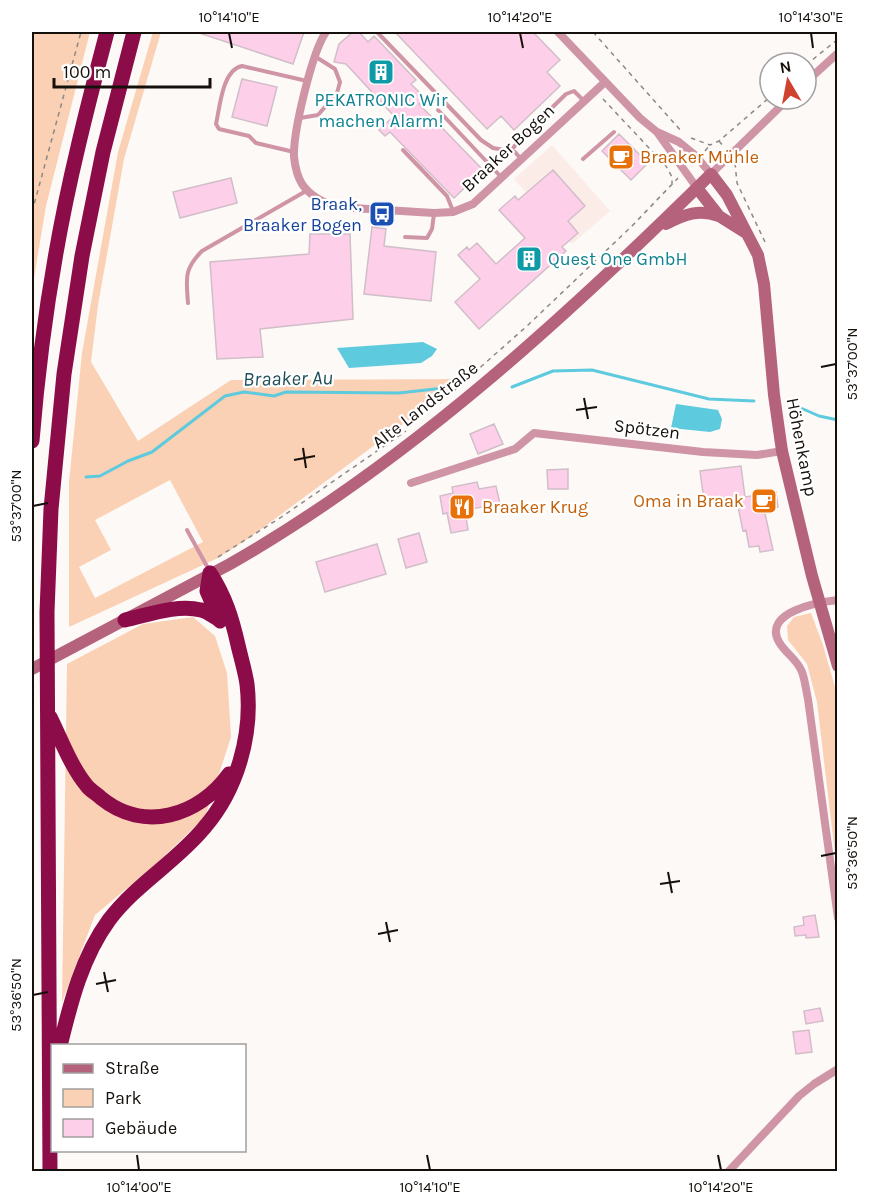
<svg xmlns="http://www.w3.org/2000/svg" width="869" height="1203" viewBox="0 0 869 1203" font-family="Karla,sans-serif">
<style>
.industrial{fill:#fbece7}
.green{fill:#fad1b4;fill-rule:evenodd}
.water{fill:#5ecade}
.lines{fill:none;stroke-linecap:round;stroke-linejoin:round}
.stream{stroke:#5ecade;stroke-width:3}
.building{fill:#fecfe9;stroke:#d1bec8;stroke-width:1.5}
.path{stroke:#8d8885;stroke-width:1.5;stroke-dasharray:4.5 4.5;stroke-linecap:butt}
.service{stroke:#cf95a6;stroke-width:4}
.minor{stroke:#cf95a6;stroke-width:8}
.secondary{stroke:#b5627d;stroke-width:12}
.motorway{stroke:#8c0c49;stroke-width:15}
.ticks{fill:none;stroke:#16100c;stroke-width:2}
.labels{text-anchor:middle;stroke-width:4.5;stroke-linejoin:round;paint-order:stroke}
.culture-label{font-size:18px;fill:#0d838f;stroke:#fff}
.street-label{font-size:18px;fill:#16100c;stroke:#fff}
.food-label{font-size:18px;fill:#c56008;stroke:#fff;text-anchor:start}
.transit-label{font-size:18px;fill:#164399;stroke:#fff;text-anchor:end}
.water-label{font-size:20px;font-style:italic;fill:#1e4e57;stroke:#fff}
.neatline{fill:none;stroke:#16100c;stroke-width:2}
.ticks-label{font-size:15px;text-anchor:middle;fill:#16100c}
</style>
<rect width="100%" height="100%" fill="#fdf9f7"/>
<path class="industrial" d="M552,145L610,211L572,244L514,179Z"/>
<path class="green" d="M32,32H90L46,206L32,290Z
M153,32H161L124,159L98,305L91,362L138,441L231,380L464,379L249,538L218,558L69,627V482L82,353L118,152ZM170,480L203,542L95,598L79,567L111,550L95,520Z
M811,613L823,645L837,694V871L817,702L807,664L788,640L787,626L794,617Z
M193,617L215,636L227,673L231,737L205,817L157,863L95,915L62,1002L67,664L143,624Z"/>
<path class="water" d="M423,342L437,349L432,356L421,363L349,368L337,348Z
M676,404L718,410L722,419L720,429L710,432L671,428Z"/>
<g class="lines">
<path class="stream" d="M512,387L553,371L592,370L709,399L754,401
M794,405L819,416L838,420
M86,477L100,476L128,461L152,452L225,396L244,392L274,396L286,392L399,393L444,388"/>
</g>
<path class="building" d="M200,32H304L293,64L199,33Z
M353,32H359L368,42L374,36L416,80L411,84L425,98L419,104L483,170L454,198L390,132L385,136L379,130L394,116L346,64L334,62L339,44Z
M395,32H533L560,60L547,72L560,86L514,130L501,116L487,129Z
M242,79L277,87L267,126L232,117Z
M619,134L648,163L631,180L602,151Z
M553,170L585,206L568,221L578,233L562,247L566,251L479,329L455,302L480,279L458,255L467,247L469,250L477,243L496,264L525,238L499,210L515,196L518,200Z
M231,178L237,203L180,218L173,192Z
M372,227L386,229L384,246L436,252L431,301L364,294Z
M310,234H350L353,319L260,329L263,357L217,359L210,262L309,254Z
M494,424L503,444L478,454L470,434Z
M741,466L745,497L776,492L778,507L764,509L773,550L760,552L759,546L749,547L746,530L743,531L736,497L704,501L700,471Z
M568,469V489H548L547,470Z
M477,482L479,489L496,486L500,504L465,510L468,530L451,533L447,513L443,514L440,496L453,493L452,487Z
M419,533L427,562L406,568L398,539Z
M377,544L386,574L325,592L316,562Z
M815,915L819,937L806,938V935L795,936L794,927L804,925L803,917Z
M820,1008L823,1021L806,1024L804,1011Z
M809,1030L812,1052L796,1054L793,1032Z"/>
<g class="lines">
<path class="path" d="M593,32L682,132
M806,65L838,39
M603,99L666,166L672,177V185
M691,138L710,145L719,141L770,97
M719,141L724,147
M705,151L710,145
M735,163L737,183L765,242
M32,212L81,32
M440,403L527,326L632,226L678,178
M218,557L280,518L406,431"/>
<path class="service" d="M377,32L481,140L493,148L515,152L521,159
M438,110L502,178
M300,118L318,115L337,93L340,82L335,69L316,57
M403,150L447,196L453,211
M511,151L519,140L566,94L574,91L583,100
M294,152L256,143L249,136L219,129L216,124C220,107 222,70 242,66L307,81
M583,159L614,132
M405,237L427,238L432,229L434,214
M188,303C186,278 184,269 202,251L306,191
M187,530L209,570"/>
<path class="minor" d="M326,32C312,52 293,132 294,157C295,166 297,176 302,184C310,196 323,202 336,207L434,213L453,212L473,204L605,82
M558,32L640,118L657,132L679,142L695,155L711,174L788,99
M806,82L838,53
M657,132L697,188
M411,483L515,449L534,433L703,452L757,455L782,451
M838,600C819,602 762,612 779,642C786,654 797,659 802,672C805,680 806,690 808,699L838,918
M728,1172L799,1096L814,1084L838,1069"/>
<path class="secondary" d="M697,188L719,216L746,233
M666,224C685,214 699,209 719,216
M32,669L230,564C407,463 566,317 711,174L727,195L758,255L764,284L774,395L782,451L812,576L838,666"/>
<path class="motorway" d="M32,441C40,342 55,243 78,147C87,108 97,70 107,32
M210,573L207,591L220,621
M125,620C148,615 177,604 201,610C207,611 213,616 218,619
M50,717C61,739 71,767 87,786C91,791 97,794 101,798C144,833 199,816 229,774
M60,1046C71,1001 82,957 109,920C136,884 176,862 204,828C237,790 253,735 247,684C245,671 241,658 238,645C232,618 225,596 210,573
M50,1172L47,612L51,509L64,374L82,256L103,152L134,32"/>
</g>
<path class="ticks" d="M229,33L232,48M520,33L523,48M811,33L813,48M821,367L836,364M584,398L588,419M576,410L597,407M303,448L306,468M294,460L315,456M33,506L48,503M821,856L836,853M668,872L672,893M660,884L680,881M386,922L390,942M378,934L398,930M104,972L108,992M96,984L116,980M33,995L48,992M137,1155L139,1170M427,1155L430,1170M718,1155L721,1170"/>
<defs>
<g id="building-square" transform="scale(1.35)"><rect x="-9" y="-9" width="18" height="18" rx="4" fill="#0f9aa8" stroke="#fff"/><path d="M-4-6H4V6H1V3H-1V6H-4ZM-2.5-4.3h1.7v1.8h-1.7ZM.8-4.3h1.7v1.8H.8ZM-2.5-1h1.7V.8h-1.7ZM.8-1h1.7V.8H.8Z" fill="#fff"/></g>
<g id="cafe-square" transform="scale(1.35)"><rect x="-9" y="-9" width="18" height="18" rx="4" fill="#e8710a" stroke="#fff"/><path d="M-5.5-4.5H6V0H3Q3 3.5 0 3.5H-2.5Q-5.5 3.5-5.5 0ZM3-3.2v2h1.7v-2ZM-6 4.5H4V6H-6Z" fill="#fff"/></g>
<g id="bus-square" transform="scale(1.35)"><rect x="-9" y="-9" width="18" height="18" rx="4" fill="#1a4fb4" stroke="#fff"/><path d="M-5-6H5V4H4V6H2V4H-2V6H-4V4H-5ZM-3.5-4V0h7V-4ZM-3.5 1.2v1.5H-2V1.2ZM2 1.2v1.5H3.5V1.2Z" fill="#fff"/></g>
<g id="restaurant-square" transform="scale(1.35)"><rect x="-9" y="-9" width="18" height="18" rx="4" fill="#e8710a" stroke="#fff"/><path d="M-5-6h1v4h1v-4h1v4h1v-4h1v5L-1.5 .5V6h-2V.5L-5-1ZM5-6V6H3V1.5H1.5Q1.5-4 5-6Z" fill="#fff"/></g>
</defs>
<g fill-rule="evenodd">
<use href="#building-square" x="381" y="72"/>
<use href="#cafe-square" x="621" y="157"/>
<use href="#bus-square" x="382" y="214"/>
<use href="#building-square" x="529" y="259"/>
<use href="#cafe-square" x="764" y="501"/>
<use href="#restaurant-square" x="462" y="507"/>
</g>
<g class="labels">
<g class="culture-label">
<text x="381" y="106">PEKATRONIC Wir<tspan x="381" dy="21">machen Alarm!</tspan></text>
<text x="548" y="265" text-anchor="start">Quest One GmbH</text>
</g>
<g class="street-label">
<text transform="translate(508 148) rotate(-43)" y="6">Braaker Bogen</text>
<text transform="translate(425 405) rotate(-38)" y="6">Alte Landstraße</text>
<text transform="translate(647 429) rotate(7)" y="6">Spötzen</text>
<text transform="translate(802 447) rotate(79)" y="6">Höhenkamp</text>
</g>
<g class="food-label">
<text x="640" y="163">Braaker Mühle</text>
<text x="744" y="507" text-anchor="end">Oma in Braak</text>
<text x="482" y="513">Braaker Krug</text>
</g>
<g class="transit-label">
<text x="362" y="210">Braak,<tspan x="362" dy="21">Braaker Bogen</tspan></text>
</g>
<g class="water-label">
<text transform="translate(288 378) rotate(-1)" y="7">Braaker Au</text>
</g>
</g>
<rect width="869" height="1203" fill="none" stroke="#ffffff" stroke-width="66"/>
<rect x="51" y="1044" width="195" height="108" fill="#ffffff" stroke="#a29f9e" stroke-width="1.5"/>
<rect x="63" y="1064" width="30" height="9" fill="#b5627d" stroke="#a29f9e" stroke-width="1.5"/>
<text x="105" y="1074" font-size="18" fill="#16100c">Straße</text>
<rect x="63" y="1089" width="30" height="18" fill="#fad1b4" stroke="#a29f9e" stroke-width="1.5"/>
<text x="105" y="1104" font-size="18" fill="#16100c">Park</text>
<rect x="63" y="1119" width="30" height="18" fill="#fecfe9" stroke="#a29f9e" stroke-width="1.5"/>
<text x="105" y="1134" font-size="18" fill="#16100c">Gebäude</text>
<g transform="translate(788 81) rotate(350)"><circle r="28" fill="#ffffff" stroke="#a29f9e" stroke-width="1.5"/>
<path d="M0-4.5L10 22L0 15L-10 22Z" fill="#cf432e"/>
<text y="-9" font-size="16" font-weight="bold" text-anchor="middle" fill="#16100c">N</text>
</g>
<path d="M54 78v9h156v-9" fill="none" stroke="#16100c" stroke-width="3"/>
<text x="63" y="78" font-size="18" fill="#16100c" stroke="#ffffff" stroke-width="4.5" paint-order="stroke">100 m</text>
<rect x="33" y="33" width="803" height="1137" class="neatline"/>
<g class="ticks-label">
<text x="229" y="22">10°14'10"E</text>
<text x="520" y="22">10°14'20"E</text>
<text x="811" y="22">10°14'30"E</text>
<text transform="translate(852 364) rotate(-90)" y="5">53°37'00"N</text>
<text transform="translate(16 506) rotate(-90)" y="5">53°37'00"N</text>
<text transform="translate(852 853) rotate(-90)" y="5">53°36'50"N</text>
<text transform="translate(16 995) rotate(-90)" y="5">53°36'50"N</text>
<text x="139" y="1192">10°14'00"E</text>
<text x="430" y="1192">10°14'10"E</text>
<text x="721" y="1192">10°14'20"E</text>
</g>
</svg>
